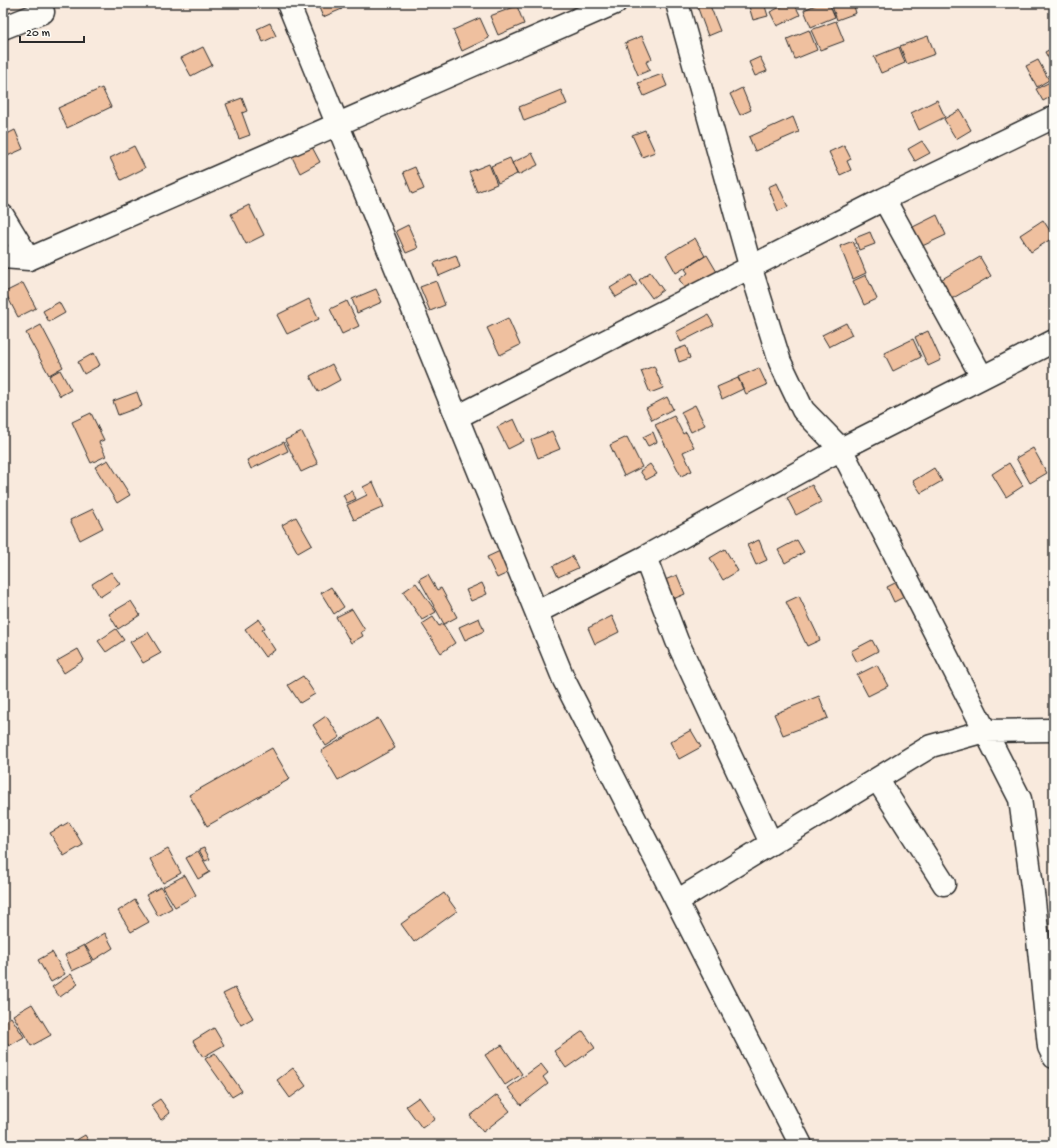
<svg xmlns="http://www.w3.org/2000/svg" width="1057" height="1148" viewBox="0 0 1057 1148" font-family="'Gochi Hand',sans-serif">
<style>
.building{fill:#efc09f;stroke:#2b2b2b}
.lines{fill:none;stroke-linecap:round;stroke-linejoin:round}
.minor-casing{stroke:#2b2b2b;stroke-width:25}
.minor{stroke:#fdfcf7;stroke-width:22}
</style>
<rect width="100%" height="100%" fill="#f9eadd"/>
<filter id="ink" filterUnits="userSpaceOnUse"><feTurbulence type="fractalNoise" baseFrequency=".025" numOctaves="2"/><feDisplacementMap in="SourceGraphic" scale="8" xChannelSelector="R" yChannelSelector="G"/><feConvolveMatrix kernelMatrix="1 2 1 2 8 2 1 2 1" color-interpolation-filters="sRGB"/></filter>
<g filter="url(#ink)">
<path class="building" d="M317,3H340L342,9L323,17Z
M696,3H709L720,31L708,36Z
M748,3H764L768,16L753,20Z
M789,3H794L800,15L777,26L770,12Z
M820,3H829L835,17L811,27L804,10Z
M831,3H853L856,13L837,20Z
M517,6L524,24L498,35L490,16Z
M480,18L489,38L462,51L453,30Z
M836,21L844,41L820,50L811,30Z
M270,23L276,36L263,42L257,29Z
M809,30L817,50L795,59L787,39Z
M642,36L652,59L646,62L650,70L638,75L625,43Z
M928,36L935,54L907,64L900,46Z
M203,47L212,65L191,76L181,58Z
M899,47L905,63L881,73L874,57Z
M1054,47V64L1052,65L1045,52Z
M760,57L767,71L755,76L749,62Z
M1038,60L1049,80L1037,87L1026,66Z
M662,74L667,86L644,96L638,83Z
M1054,80V95L1043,101L1036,89Z
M102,88L111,107L67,128L58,108Z
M742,88L751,110L740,115L730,94Z
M561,90L567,104L524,121L519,107Z
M242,98L247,111L242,113L250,135L239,139L226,104Z
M937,100L945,117L919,130L911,113Z
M960,110L971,130L956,139L944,119Z
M793,117L799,132L755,151L749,137Z
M15,130L23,149L5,157L3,136Z
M645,130L655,152L642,157L632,135Z
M922,141L930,153L915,161L908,149Z
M844,145L851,159L847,161L851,170L840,175L829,152Z
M134,146L145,168L121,180L110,158Z
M312,147L320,162L300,173L292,157Z
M532,153L538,165L518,175L512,163Z
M510,158L517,174L498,183L491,166Z
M489,164L497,184L477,192L469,172Z
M415,167L424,189L412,194L403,172Z
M777,183L788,207L778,211L768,187Z
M249,205L264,235L246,244L231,214Z
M937,215L946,235L920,247L911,228Z
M1043,220L1054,237L1031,252L1020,235Z
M408,225L418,248L406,253L396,231Z
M870,232L875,244L859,250L855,238Z
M695,238L705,256L676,273L666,255Z
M853,241L866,273L853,279L840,246Z
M456,255L460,267L439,276L434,263Z
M707,255L717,272L686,291L679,279L688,273L685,269Z
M980,257L991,276L948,301L937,282Z
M650,272L663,290L652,298L639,280Z
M631,275L637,285L616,297L610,288Z
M866,275L877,299L864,305L853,281Z
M436,281L445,305L430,311L420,287Z
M23,283L36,308L18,317L5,292Z
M376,289L382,302L357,313L352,299Z
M309,299L319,319L287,334L277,315Z
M347,301L359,326L342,334L330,309Z
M59,302L65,313L49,322L43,311Z
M708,315L714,325L681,342L676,332Z
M508,318L520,345L500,355L487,328Z
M846,323L852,335L829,347L822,335Z
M41,325L63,367L49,375L26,333Z
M928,331L941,360L928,366L915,337Z
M913,339L921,357L893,371L884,353Z
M686,346L690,358L679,362L675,350Z
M94,353L100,365L84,374L78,362Z
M332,364L340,380L318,392L310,376Z
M654,366L663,388L650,393L641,371Z
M759,368L767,385L746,394L738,377Z
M60,370L71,390L60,396L49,376Z
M738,378L743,389L722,399L717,387Z
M137,392L142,406L118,415L113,401Z
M667,397L673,409L652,420L646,408Z
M695,405L705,425L691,432L681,412Z
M91,413L104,440L99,442L106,456L91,463L72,422Z
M674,416L683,434L686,432L694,447L683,452L692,471L681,476L655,425Z
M514,419L524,441L508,449L497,427Z
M552,431L560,449L538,458L531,440Z
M302,432L318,464L301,472L285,440Z
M653,432L657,442L648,446L643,437Z
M627,437L642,467L624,476L610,445Z
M284,442L288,451L251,469L247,460Z
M1033,448L1047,473L1030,483L1016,458Z
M108,460L130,495L117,503L95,467Z
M1009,463L1023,486L1006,497L992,474Z
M650,464L657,474L646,480L640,471Z
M934,468L942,481L921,493L913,481Z
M373,482L384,507L354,520L347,505L367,495L363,487Z
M812,485L821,502L796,515L787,498Z
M352,491L356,499L347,503L343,495Z
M93,509L103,528L80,540L70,520Z
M296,517L312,545L298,553L282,525Z
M759,540L767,560L756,565L747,545Z
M797,540L804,552L785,563L778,550Z
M725,549L738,571L723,580L710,558Z
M500,551L510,572L497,578L487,557Z
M572,556L578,568L558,577L553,566Z
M111,572L120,584L100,597L92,584Z
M428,574L437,590L441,588L457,617L444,624L419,579Z
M677,575L685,594L673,599L665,580Z
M903,579L910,594L894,602L887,587Z
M416,583L436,612L422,620L403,592Z
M482,583L487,594L471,601L466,590Z
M331,587L344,607L334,614L321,593Z
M799,596L820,640L807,646L786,602Z
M131,601L140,615L118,629L109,614Z
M352,609L365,630L361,632L363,636L351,643L336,617Z
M612,616L619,632L595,644L588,628Z
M433,617L439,626L443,624L455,643L441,653L422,624Z
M479,618L484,631L465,640L459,627Z
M259,619L265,628L262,630L275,650L265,657L245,629Z
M116,629L124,640L106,652L98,641Z
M148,632L161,653L143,663L130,642Z
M872,640L878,651L857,662L851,651Z
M78,649L84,660L64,673L57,661Z
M877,665L888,686L868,696L857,675Z
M303,676L315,694L300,703L288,685Z
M819,696L828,718L783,735L774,714Z
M326,716L340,737L326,746L313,725Z
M378,718L395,748L338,780L321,751Z
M691,730L701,747L679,759L670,742Z
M272,748L290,779L207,826L189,795Z
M69,822L83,845L64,856L50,833Z
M204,848L210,859L205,861L199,850Z
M168,849L181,873L163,883L150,859Z
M198,851L210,872L198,879L186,858Z
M185,875L196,895L175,907L163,887Z
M161,887L172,908L158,916L146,895Z
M444,893L457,911L414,942L401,924Z
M135,900L149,922L131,932L118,911Z
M105,933L113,948L94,960L85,945Z
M84,945L93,961L72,971L65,955Z
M52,952L65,974L51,982L38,960Z
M71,974L78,984L60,997L52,987Z
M235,988L253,1018L241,1025L223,994Z
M32,1004L51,1035L31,1046L13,1015Z
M11,1017L24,1037L9,1046L3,1037V1022Z
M214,1028L224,1045L203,1057L193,1041Z
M583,1031L595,1048L566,1068L554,1051Z
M502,1045L522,1074L505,1085L485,1055Z
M215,1053L242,1091L232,1097L205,1059Z
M541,1064L548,1073L543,1077L548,1084L521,1105L508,1088Z
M293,1068L306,1086L290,1098L277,1080Z
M497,1095L510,1111L483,1132L470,1116Z
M419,1097L435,1119L422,1128L406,1106Z
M160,1099L170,1113L161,1120L151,1105Z
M85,1135L91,1145H68Z"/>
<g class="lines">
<g class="minor-casing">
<path id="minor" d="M288,3L564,680L801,1145
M677,3L751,269L780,362L803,410L841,449L1020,799L1034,901L1049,1047L1054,1057
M3,28L43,12
M884,199L982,377
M3,216L29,259
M3,257L29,259L615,3
M457,417L884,199L1054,117
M645,557L677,641L771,843
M537,612L645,557L841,449L1054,341
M877,779L944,884
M677,901L931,746L985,731L1054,730"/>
</g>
<use href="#minor" class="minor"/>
</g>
</g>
<rect width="1057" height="1148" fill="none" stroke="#fdfcf7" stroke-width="16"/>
<rect x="8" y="8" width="1041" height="1132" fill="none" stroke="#2b2b2b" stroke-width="1.5" filter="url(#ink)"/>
<path d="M20 36v6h64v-6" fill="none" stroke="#2b2b2b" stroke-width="2"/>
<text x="26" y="36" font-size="12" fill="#2b2b2b" stroke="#fdfcf7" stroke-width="3" paint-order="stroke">20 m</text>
</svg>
